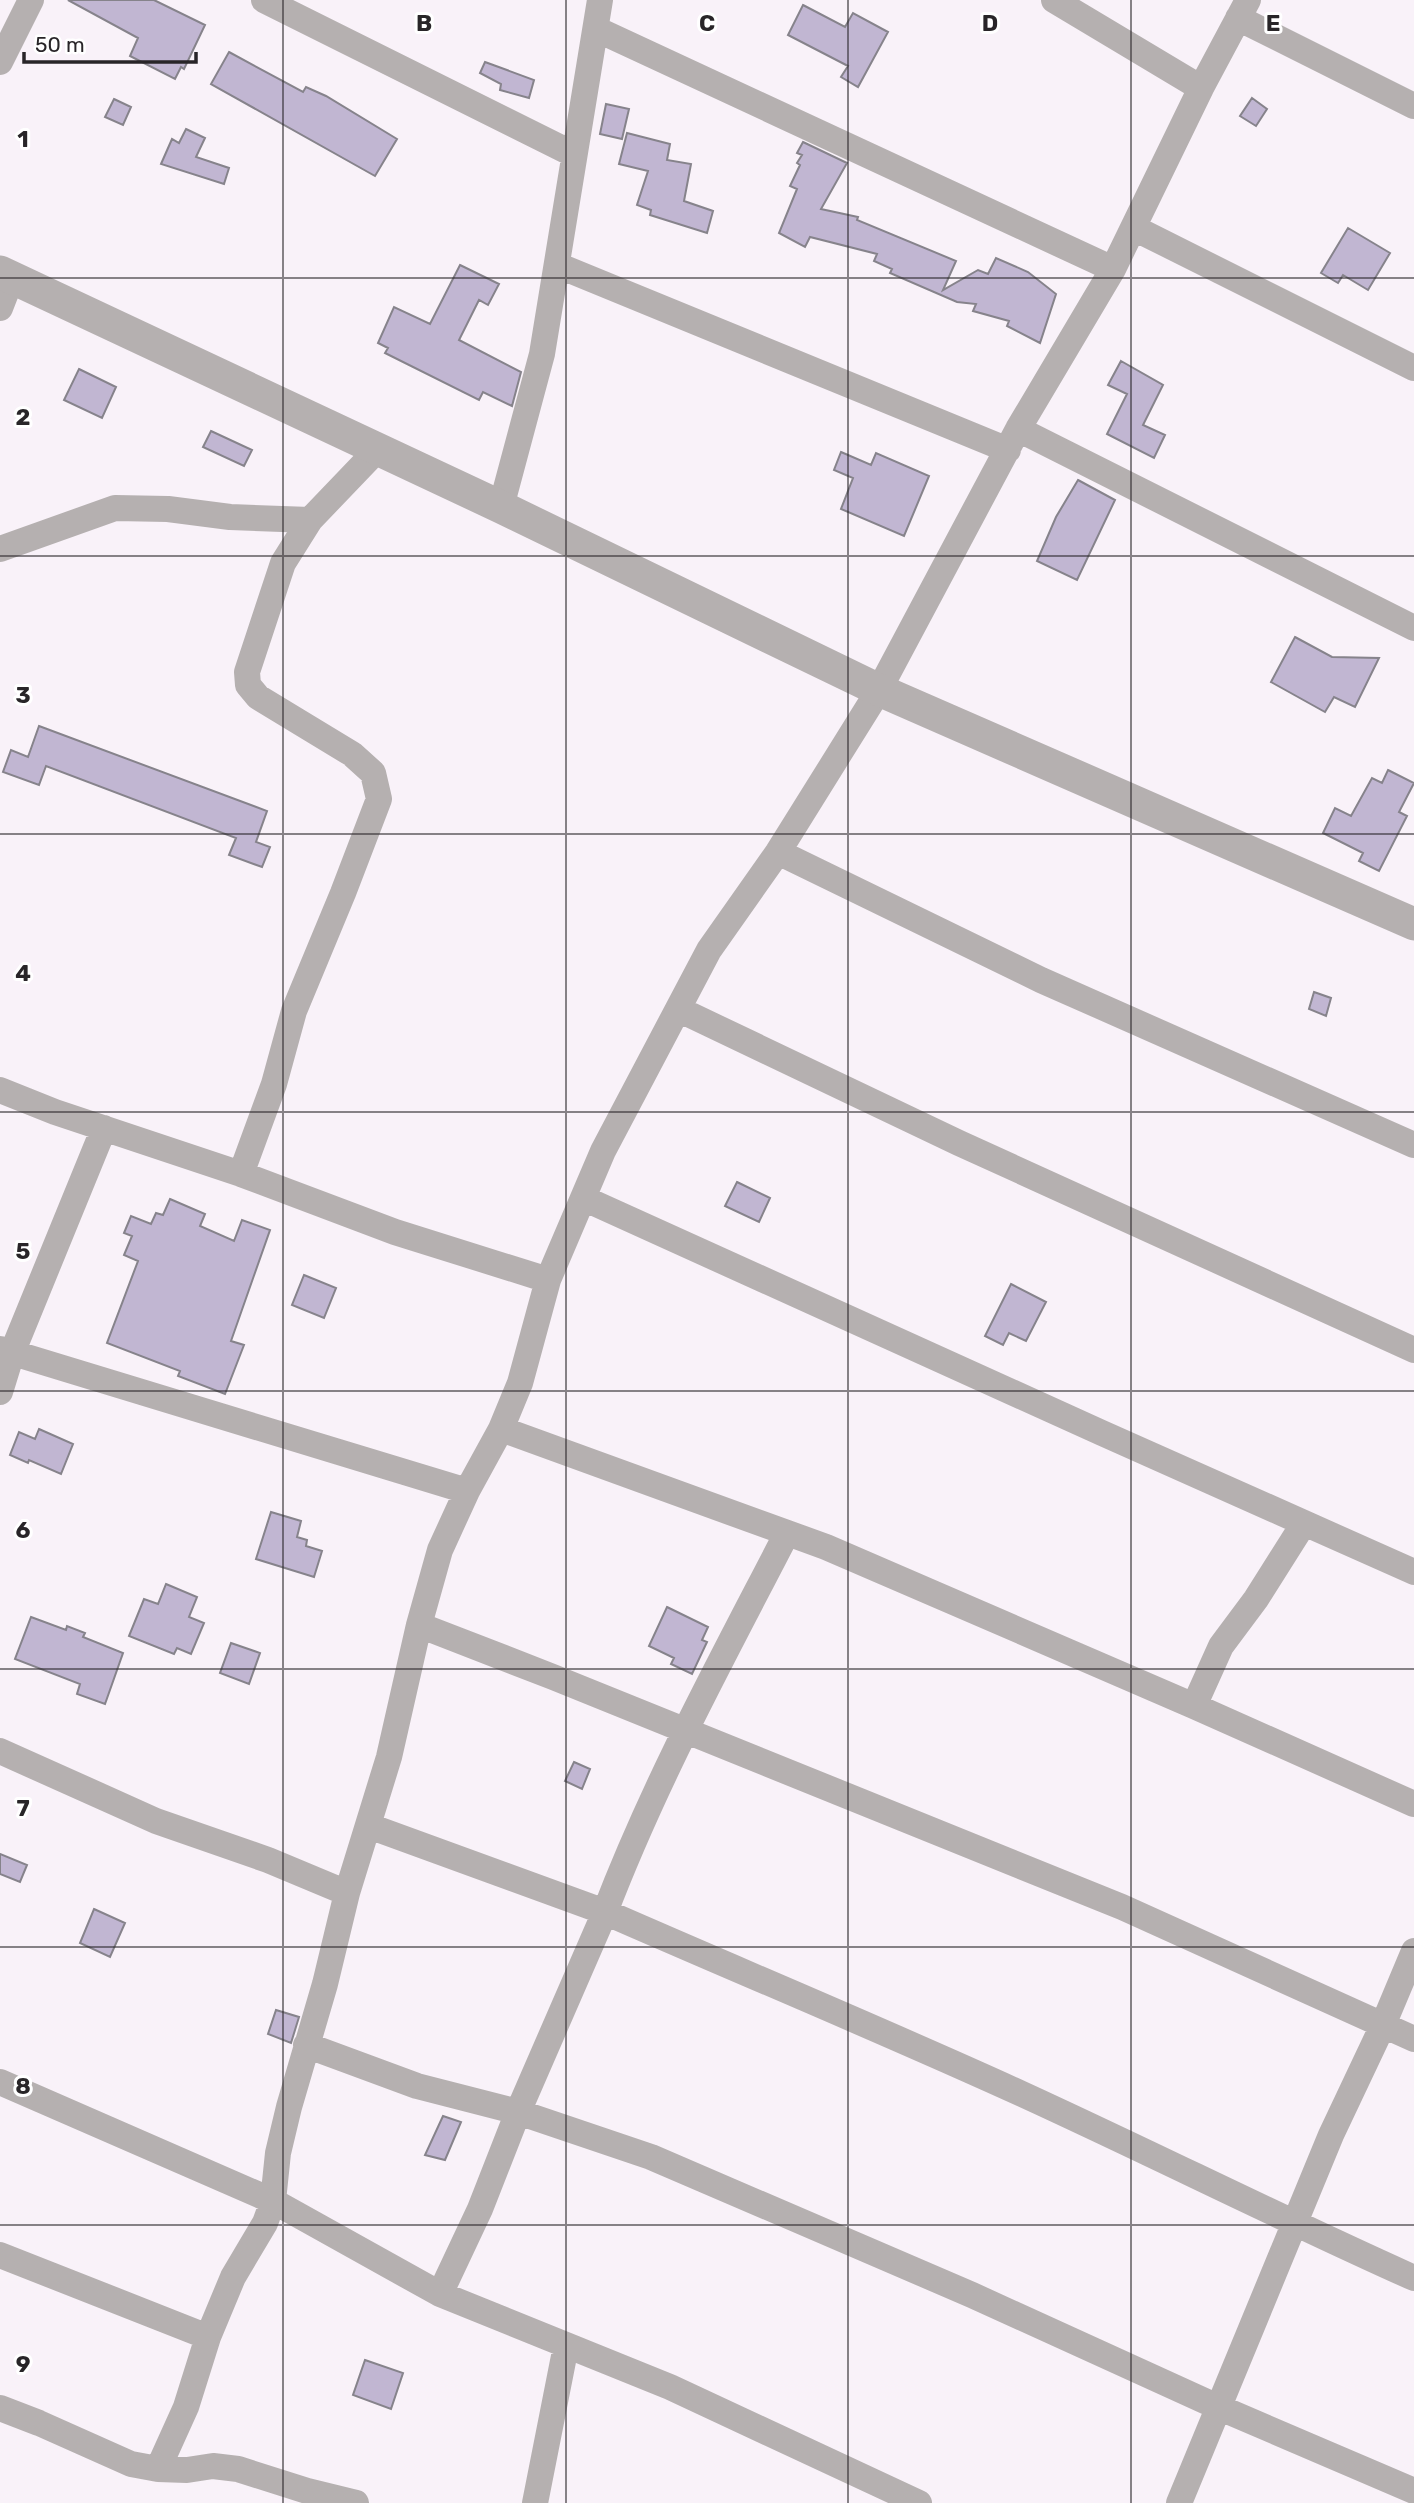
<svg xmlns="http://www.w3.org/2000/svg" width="1414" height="2503" viewBox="0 0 1414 2503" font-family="Rubik,sans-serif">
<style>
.building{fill:#c1b6d2;stroke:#86838b;stroke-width:2}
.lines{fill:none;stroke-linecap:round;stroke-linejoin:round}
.minor{stroke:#b5b0b0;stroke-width:26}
.tertiary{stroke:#b5b0b0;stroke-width:33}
.grid{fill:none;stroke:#282528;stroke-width:2;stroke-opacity:0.55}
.grid-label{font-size:23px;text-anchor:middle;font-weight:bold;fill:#282528;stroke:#fff;stroke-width:6;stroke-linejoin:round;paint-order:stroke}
</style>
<rect width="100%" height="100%" fill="#f9f2f9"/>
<path class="building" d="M68,0H154L205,25L184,69L181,67L175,79L130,56L138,38Z
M803,5L845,27L853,13L888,32L858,87L841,77L848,66L788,35Z
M229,52L303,92L306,87L326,96L397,139L375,176L211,84Z
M485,62L534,80L529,98L500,90L501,84L480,73Z
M1252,98L1267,109L1256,126L1240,116Z
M114,99L131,107L123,125L105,117Z
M606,104L629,109L622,139L600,134Z
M186,129L205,138L196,157L229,168L224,184L161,164L172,139L179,143Z
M627,133L670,144L667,160L691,164L684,201L713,211L707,233L650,215L651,210L637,205L648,171L619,164Z
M803,142L847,163L821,209L858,217L857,220L956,261L943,290L978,270L988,274L996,258L1028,272L1056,294L1040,343L1007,326L1009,321L973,311L976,304L957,302L890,273L892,269L874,261L877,254L810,237L805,247L779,233L797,189L790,186L800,165L797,163L802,155L797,153Z
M1348,228L1390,253L1368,290L1343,275L1338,283L1321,273Z
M460,265L499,284L488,305L479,300L459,340L521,372L512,406L483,392L479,400L385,353L388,348L378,343L394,307L430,324Z
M1121,361L1163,385L1143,425L1165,435L1154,458L1107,434L1127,394L1108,385Z
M79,369L116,387L102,418L64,400Z
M211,431L252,450L244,466L203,447Z
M841,452L871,465L876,453L929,476L904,536L841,509L853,478L834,470Z
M1078,480L1115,500L1077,580L1037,561L1056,517Z
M1295,637L1332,657L1379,658L1355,707L1334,697L1325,712L1271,682Z
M39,726L267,811L256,842L270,847L262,867L229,855L236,838L46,766L39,785L3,772L11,750L28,757Z
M1388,770L1414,783L1399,812L1407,816L1379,871L1359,861L1363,853L1323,833L1335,808L1351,816L1372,778L1382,783Z
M1314,992L1331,998L1326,1016L1309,1009Z
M737,1182L770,1198L759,1222L725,1206Z
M170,1199L205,1214L200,1226L234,1241L242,1220L270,1230L231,1341L244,1345L225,1394L178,1376L180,1371L107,1343L138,1261L124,1255L132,1236L124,1233L131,1216L151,1224L156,1213L163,1215Z
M304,1275L336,1288L324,1318L292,1305Z
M1011,1284L1046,1302L1026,1341L1009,1333L1003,1345L985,1336Z
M39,1429L73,1444L61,1474L29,1460L28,1463L10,1455L19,1432L35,1439Z
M271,1512L301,1521L297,1537L307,1540L306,1546L322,1551L314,1577L256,1559Z
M166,1584L197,1597L189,1617L204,1623L191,1654L177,1648L174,1654L129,1636L144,1599L158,1604Z
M667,1607L708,1627L702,1640L707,1642L692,1674L671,1664L674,1658L649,1646Z
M31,1617L66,1630L67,1626L85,1633L83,1637L123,1653L105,1704L77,1694L80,1684L15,1659Z
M231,1643L260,1653L249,1684L220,1673Z
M574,1762L590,1769L582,1789L565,1781Z
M0,1854L27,1865L20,1882L0,1874Z
M94,1909L125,1923L110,1957L80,1943Z
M276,2010L299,2017L291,2043L268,2034Z
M443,2116L461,2122L445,2160L425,2155Z
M365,2360L403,2373L391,2409L353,2395Z"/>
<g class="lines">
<path class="minor" d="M264,0L573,154
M1054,0L1201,88
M1238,18L1414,106
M596,29L1113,269
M0,62L31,0
M1134,228L1414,368
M557,265L1008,450
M0,308L12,277
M1018,429L1414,628
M501,507L542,354L600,0
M0,549L115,508L168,509L230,517L310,520L378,449
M778,852L1041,980L1414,1145
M678,1009L959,1143L1414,1350
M0,1090L55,1112L241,1174L395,1232L548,1280
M241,1174L274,1084L294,1011L343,893L379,799L373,773L352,754L258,697L248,685L247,672L283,563L310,520
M583,1198L1102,1433L1414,1572
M0,1349L467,1491
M0,1392L12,1353L104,1128
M501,1429L826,1547L1194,1706L1414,1804
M787,1533C723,1657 655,1781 605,1912C744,1973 884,2031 1022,2094C1153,2154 1282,2219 1414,2278
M419,1625L553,1677L1122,1907L1414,2039
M1194,1706L1221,1646L1256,1599L1304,1523
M0,1751L156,1821L268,1860L347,1893
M369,1826L605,1912L518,2112L480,2209L440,2294
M306,2045L417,2086L518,2112L651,2157L972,2295L1218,2407L1414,2491
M0,2082L273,2201L440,2294L670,2387L919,2503
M0,2255L208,2337
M0,2408L39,2423L131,2464L158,2469L187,2470L213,2466L238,2469L307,2491L356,2503
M158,2469L186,2407L208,2337L233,2277L265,2223L273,2201L278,2153L289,2107L325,1984L347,1893L389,1757L419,1625L440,1550L467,1491L501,1429L520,1383L548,1280L603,1151L709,950L778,852L879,690L1018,429L1113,269L1201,88L1248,0
M535,2503L566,2346
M1179,2503L1331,2135L1383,2025L1414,1951"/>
<path class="tertiary" d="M0,272L501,507L879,690L1414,924"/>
</g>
<path class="grid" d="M283,0V2503M566,0V2503M848,0V2503M1131,0V2503M0,278H1414M0,556H1414M0,834H1414M0,1112H1414M0,1391H1414M0,1669H1414M0,1947H1414M0,2225H1414"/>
<g class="grid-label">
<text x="424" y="31">B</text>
<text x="707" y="31">C</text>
<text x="990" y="31">D</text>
<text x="1273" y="31">E</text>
<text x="23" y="147">1</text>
<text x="23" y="425">2</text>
<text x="23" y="703">3</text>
<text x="23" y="981">4</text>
<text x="23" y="1259">5</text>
<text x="23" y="1538">6</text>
<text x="23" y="1816">7</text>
<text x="23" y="2094">8</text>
<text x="23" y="2372">9</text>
</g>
<path d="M24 52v10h172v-10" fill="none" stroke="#282528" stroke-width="3.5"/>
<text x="35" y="52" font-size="21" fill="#282528" stroke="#ffffff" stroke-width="5" paint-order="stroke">50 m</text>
</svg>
